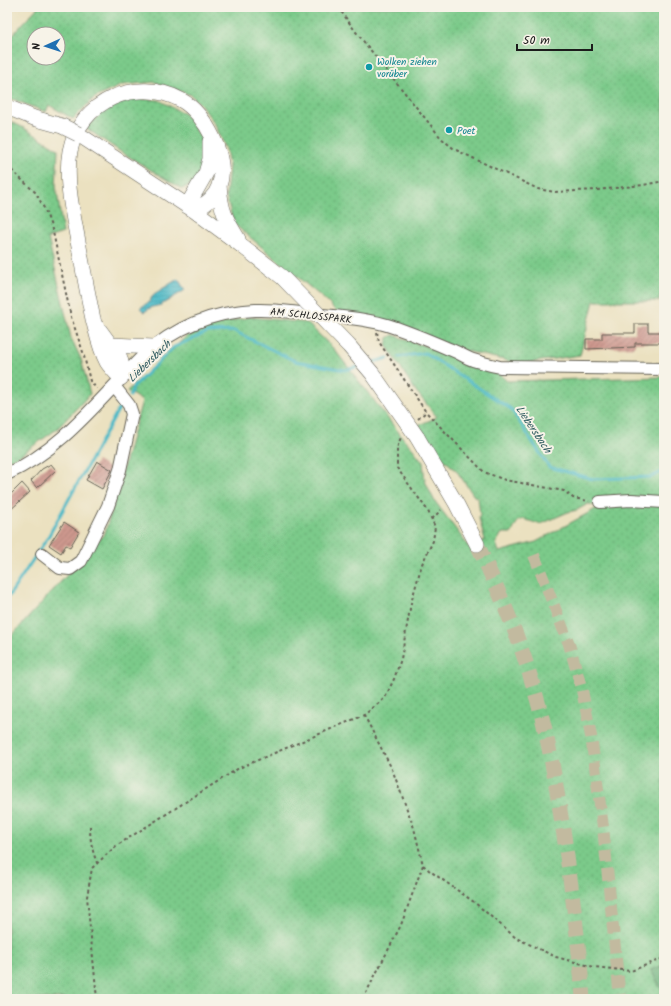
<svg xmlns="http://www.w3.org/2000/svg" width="671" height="1006" viewBox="0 0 671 1006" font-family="Kalam,sans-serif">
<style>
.grass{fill:url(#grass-dots);stroke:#4c7353;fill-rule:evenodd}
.forest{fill:url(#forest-crowns);stroke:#406549}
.water{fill:url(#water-rules);stroke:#346b72}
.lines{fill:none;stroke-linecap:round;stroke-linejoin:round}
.stream{stroke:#4dbac7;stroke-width:3}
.building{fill:url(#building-hatch)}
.minor-tunnel{stroke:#c2ba9f;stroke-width:12;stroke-dasharray:12 6;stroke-linecap:butt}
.major-tunnel{stroke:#c2ba9f;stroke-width:15;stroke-dasharray:15 8;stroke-linecap:butt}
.minor-casing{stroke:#646155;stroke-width:14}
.major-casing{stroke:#646155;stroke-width:16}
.path{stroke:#646155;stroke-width:2;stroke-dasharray:3 3;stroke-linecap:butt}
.minor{stroke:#fff;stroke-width:12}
.major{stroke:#fff;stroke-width:15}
.major-bridge-casing{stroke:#646155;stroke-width:16;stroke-linecap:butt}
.major-bridge{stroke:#fff;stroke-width:15}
.culture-dot{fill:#0f9aa8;stroke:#f7f3e8;stroke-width:1.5}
.labels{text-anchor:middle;stroke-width:4;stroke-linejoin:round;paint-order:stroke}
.culture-label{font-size:10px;fill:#0d838f;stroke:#f7f3e8;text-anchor:start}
.street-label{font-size:10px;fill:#1c1c1c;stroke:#f7f3e8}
.water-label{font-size:11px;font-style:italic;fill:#305b60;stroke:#f7f3e8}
</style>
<defs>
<pattern id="grass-dots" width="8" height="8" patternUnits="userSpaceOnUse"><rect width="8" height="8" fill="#7bca8a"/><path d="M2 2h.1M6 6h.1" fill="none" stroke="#6aad76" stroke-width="1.8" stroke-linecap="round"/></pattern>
<pattern id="forest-crowns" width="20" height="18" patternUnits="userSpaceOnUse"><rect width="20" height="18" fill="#64ae76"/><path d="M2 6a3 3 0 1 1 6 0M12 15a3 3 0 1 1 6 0" fill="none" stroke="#528d60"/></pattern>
<pattern id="water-rules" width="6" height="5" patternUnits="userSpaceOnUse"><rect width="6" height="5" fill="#4dbac7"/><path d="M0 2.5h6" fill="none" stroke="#439faa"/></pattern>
<pattern id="building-hatch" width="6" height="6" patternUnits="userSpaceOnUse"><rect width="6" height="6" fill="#ce988e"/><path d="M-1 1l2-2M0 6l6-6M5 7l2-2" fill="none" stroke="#a67b73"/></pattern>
</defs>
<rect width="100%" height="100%" fill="#f7f3e8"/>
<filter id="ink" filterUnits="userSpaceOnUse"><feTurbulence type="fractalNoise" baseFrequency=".025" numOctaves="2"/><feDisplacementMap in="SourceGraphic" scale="8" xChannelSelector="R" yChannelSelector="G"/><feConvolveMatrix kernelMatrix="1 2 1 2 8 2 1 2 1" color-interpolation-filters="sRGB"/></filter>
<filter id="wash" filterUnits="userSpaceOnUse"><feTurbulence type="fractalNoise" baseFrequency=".012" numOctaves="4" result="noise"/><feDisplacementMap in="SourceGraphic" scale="16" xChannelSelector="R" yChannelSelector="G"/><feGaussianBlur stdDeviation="0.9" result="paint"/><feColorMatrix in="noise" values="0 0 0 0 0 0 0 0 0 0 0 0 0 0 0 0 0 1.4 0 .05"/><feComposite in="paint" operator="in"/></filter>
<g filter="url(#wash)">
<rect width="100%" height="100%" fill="#ebe1c0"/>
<path class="grass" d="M38,7H664V280L659,301H594L580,355L521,364L458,349L399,324L346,321L324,299L234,224L226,196L229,166L226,149L215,124L202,106L191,95L155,82L122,85L94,98L73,119L49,105L46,112L7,97V41ZM34,34H58V58H34Z
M129,99L159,100L186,115L201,138L202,168L194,183L182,189L118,150L86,128L100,114Z
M7,120L24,128L58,149L56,186L63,233L48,238L71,338L81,359L90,394L57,429L19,456L7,461Z
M250,317L307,323L334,349L403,438L413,449L423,462L425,481L434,500L469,547L485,540L479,518L480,514L478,498L474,496L456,470L435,452L419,425L437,417L415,390L386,345L388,338L393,335L494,370L507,381L664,377V965L651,970L664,994V999H7V641L105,533L142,401L127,391L190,333L217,324ZM588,504L601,506L536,542L499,552L496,543L502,533H512C520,511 526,522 541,524L568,512L577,510Z"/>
<path class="forest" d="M664,965V994L651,970Z"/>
<path class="water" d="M178,279L185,290L161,305L152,307L144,312L140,308L149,302L154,294Z"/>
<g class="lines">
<path class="stream" d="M399,357L425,353L511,409L549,467L593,479L651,477L664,471
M370,363L388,358
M130,396L133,387L174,347L208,332L234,331L295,361L345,370L361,366
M7,596H9L48,537L123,401"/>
</g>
<g id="blocks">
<path class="building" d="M635,324H648V332H664V343H635V347L586,349V339H602V333H635Z
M97,461L112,470L102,489L86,480Z
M51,464L56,470L37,488L31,481L42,469Z
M22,483L30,492L7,513V498Z
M64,522L79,532L70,547L66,545L61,553L49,545Z"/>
</g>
</g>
<g filter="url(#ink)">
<use href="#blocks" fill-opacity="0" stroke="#646155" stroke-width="1"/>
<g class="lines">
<path class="minor-tunnel" d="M534,555L569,644L582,690L591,736L603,827L620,999"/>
<path class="major-tunnel" d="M477,544C498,589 518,634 532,682C548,732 556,784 564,836C572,890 579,945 583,999"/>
<g class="minor-casing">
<path id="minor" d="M7,474C63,449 100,398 143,356C175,327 212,312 255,310C275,309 296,313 315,314C339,317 364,318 387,325C410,332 432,342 454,351C461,354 467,358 473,360C482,363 491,365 500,367L664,369
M600,502L631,500L664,502
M42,554L60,568L70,569L81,561L108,506L120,470L132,414L129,405L114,386"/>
</g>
<g class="major-casing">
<path id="major" d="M7,107L34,118L44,121
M78,134L195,211L241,245
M219,185C221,211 225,218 238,239
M187,206L206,173L210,159V141
M98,328L120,358L124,375
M112,345L153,347
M121,378C116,373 111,368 107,362C100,349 97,334 93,319C87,291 82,263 77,236C72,209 65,179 70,151C80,101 136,76 181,100C205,113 229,158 219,186C215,198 205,204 195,211
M417,437L457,505L477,544"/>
</g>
<path class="path" d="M338,7L356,32L441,138L454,149L538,189L555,192L597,190L643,185L664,181
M7,166L36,193L45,210L53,232L71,317L83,352L90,381L97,389
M377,332L379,342L426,412L484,472L505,480L564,491L573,498L589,501
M418,419L426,412
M432,519L441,510
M364,715L392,769L414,828L423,865L430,871L474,902L516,938L556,957L594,967L631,971L664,958
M90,826C90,840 92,850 97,863
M97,999L87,897L92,868L116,846L239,768L364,715L385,698L394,679L401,659L411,603L422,564L433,541L435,527L428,511L397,468V448L401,437
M363,999L401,925L423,865"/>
<use href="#minor" class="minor"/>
<use href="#major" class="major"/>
<g class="major-bridge-casing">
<path id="major-bridge" d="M44,121L62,126L78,134
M241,245L282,277L349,346L372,373L417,437"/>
</g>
<use href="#major-bridge" class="major-bridge"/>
</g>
</g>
<g class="culture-dot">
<circle cx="369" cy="67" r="4"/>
<circle cx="449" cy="130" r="4"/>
</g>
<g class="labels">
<g class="culture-label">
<text x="377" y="65">Wolken ziehen<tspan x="377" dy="12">vorüber</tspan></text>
<text x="457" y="134">Poet</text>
</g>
<g class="street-label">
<text transform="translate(311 315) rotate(6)" y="4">AM SCHLOSSPARK</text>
</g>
<g class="water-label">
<text transform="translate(149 361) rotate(-44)" y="4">Liebersbach</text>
<text transform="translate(534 429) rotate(56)" y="4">Liebersbach</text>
</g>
</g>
<rect width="671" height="1006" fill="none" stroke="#f7f3e8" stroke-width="24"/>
<g transform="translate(46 46) rotate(267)"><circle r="19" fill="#f7f3e8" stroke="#9f9d96"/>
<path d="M0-3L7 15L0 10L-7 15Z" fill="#1f6fb2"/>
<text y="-6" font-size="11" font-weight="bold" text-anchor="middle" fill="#1c1c1c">N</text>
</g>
<path d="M517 44v6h75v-6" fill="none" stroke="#1c1c1c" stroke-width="2"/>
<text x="523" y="44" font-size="12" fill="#1c1c1c" stroke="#f7f3e8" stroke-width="3" paint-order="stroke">50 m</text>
</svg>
